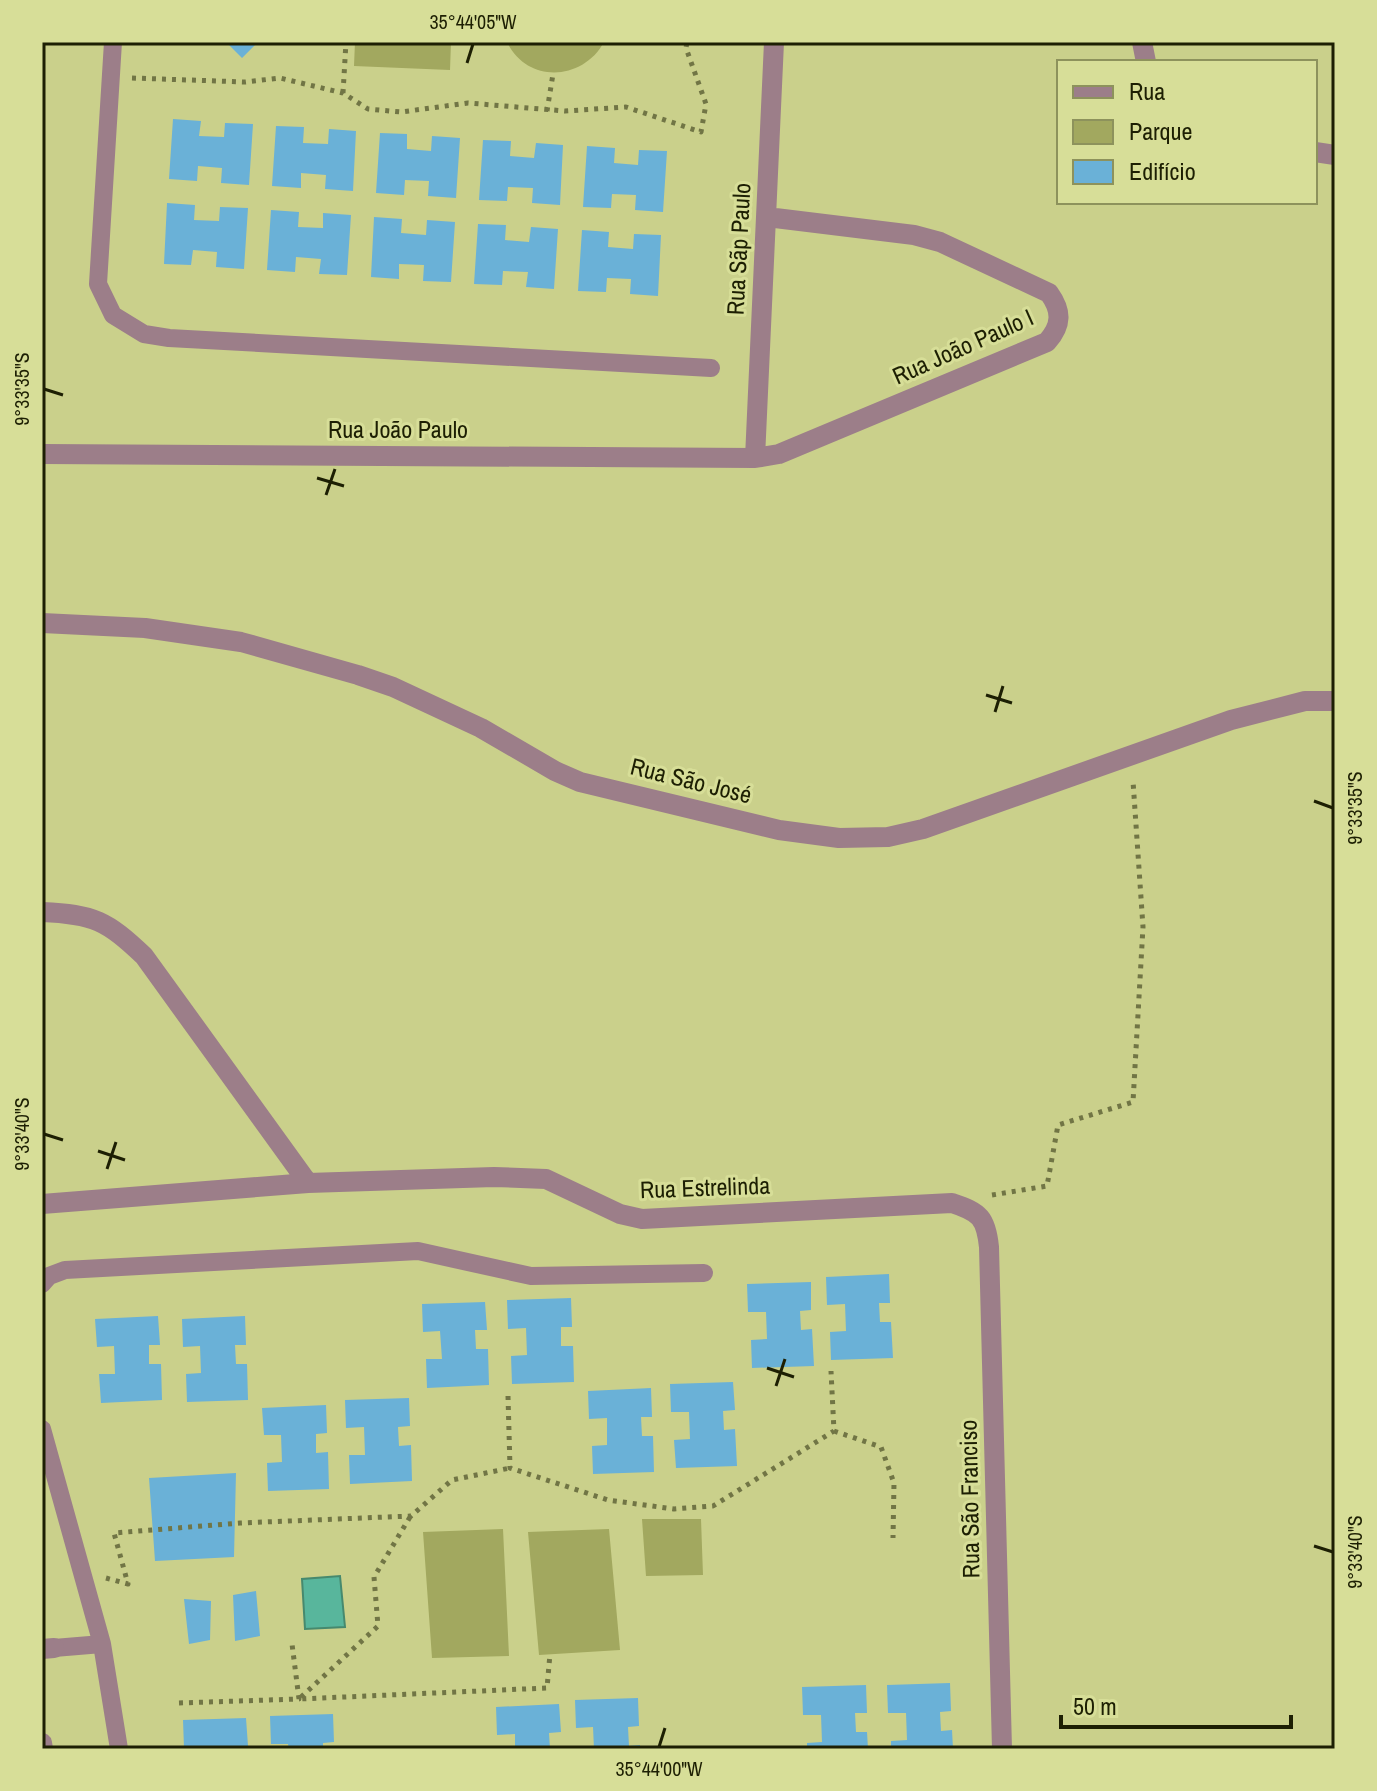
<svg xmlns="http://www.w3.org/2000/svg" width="1377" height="1791" viewBox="0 0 1377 1791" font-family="'Archivo Narrow',sans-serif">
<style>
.green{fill:#a2a85f}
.water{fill:#58b69c;stroke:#46896e;stroke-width:2}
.building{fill:#6ab1d7}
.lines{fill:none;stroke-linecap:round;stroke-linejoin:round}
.path{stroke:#717545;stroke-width:5;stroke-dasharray:4 6;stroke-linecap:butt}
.service{stroke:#9c7e89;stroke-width:18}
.minor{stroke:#9c7e89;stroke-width:20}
.ticks{fill:none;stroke:#1d1f03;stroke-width:3}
.labels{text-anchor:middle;stroke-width:6;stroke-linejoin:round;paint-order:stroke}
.street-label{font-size:24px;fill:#1d1f03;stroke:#d7de98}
.neatline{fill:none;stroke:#1d1f03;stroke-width:3}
.ticks-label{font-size:20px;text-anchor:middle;fill:#1d1f03}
</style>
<rect width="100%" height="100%" fill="#cad08b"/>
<path class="green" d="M355,42H451L450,70L354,66Z
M507,42H604C583,81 527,84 507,42Z
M642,1519H701L703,1575L646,1576Z
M503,1529L509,1656L432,1658L423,1532Z
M609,1529L620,1650L539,1655L528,1532Z"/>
<path class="water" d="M340,1576L345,1627L305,1629L302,1579Z"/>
<path class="building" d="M226,42H258L242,58Z
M173,119L201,121L199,136L224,137L225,123L253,124L249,185L221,183L222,168L198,166L197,181L169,179Z
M276,126L304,127L303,143L328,144L329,129L356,131L353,191L325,189L326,175L301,173V188L272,186Z
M380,133L407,134V149L431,151L432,136L460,138L456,198L428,196L429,181L405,180L404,195L376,193Z
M483,140L511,141L510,156L534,158L536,143L563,145L560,205L532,203L533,188L508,187L507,201L479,200Z
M587,146L615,148L614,163L638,165L639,150L667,151L663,212L635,210L636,195L612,194L611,208L583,207Z
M167,203L195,205L194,220L219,221L220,207L248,208L244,269L216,267L217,252L193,250L191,265L164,264Z
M271,210L299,212L298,227L323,228V213L351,215L347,275L319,274L321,259L296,257L295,272L267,270Z
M374,217L402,219L401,233L426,235L427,220L455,222L451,282L423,281L424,265L399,264V279L371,277Z
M478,224L506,225L505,240L529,242L531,227L558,229L554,289L526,287L528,272L503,271L502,285L474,284Z
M582,230L609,232L608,247L633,249L634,234L661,235L658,296L630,294L631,279L607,278L606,292L578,291Z
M889,1274L890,1303H879L880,1322H891L893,1358L831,1360L830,1332L846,1331L845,1304L827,1305L826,1277Z
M811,1282V1310L800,1311L801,1330L812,1329L814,1366L752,1368L751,1340L767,1339L766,1312H748L747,1284Z
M571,1298L572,1327H561V1346H573L574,1382L512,1384L511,1356L527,1355L526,1328L508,1329L507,1300Z
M485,1302L487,1330H475L476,1349H488L489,1385L427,1388L426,1359H442L440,1331L423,1332L422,1304Z
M158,1316L160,1345H149V1364H161L162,1400L101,1403L99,1374H115L114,1346L97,1347L95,1319Z
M245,1316L246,1345H235L236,1364H247L248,1400L187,1402L186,1374L201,1373L200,1346L183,1347L182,1319Z
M733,1382L735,1410L723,1411L724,1430L735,1429L737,1466L676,1468L674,1440L690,1439L689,1412H671L670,1384Z
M651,1388L652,1417H641L642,1436H653L654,1472L593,1474L592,1446L607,1445V1418L589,1419L588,1391Z
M409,1398L410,1426L398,1427L399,1446L411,1445L412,1481L350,1484L349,1455H365L364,1427L346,1428L345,1400Z
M326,1405L327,1433L316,1434V1453L328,1452L329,1489L268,1491L267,1463L282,1462L281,1435H264L262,1408Z
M236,1473L234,1557L155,1561L149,1478Z
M256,1591L260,1636L235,1641L233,1595Z
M184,1599L211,1601L210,1640L189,1644Z
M950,1683L951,1711L940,1712L941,1731L952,1730L953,1749H891V1741L907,1740L906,1713H888L887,1685Z
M866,1685L867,1713H855L856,1732H867L868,1749H807V1743L822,1742L821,1715H803L802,1687Z
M638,1698L639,1726L628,1727L629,1746L640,1745V1749H594L593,1727L576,1728L575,1700Z
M559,1704L561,1732L549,1733L550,1749H515V1734L497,1735L496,1707Z
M333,1714L334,1742L323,1743V1749H289L288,1744H271L270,1716Z
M246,1718L248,1746L236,1747L237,1749L184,1748L183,1720Z"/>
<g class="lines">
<path class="path" d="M132,78L245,82L280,78L343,93L368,109L401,112L468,103L565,111L626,107L701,132L706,104L686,48L687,42
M343,93L346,42
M547,111L553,74
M992,1195L1047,1186L1058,1125L1133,1102L1143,927L1133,781
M508,1396L510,1468L608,1500L674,1509L713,1506L834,1431L831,1371
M834,1431L881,1447L894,1483L893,1538
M410,1517L374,1577L378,1626L299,1699L547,1688L550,1654
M106,1578L128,1584L114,1533L240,1523L411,1516L452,1480L510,1468
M179,1703L299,1699L292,1644"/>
<path class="service" d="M113,42L98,284L113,315L144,334L169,338L711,368
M42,1284L49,1276L65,1270L418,1251L531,1276L704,1273
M42,1429L102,1644L54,1648
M102,1644L119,1749"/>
<path class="minor" d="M1142,42L1146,62
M1315,152L1335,155
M42,454L755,458L779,454L1047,342C1062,325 1062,311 1049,293L940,242L914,235L767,217
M755,458L774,42
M42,623L145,628L241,642L358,675L393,687L481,728L555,771L580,782L779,830L839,838L888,837L923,829L1231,720L1305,701H1335
M42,912C94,914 107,921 144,956L308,1183
M42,1204L308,1183L494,1177L546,1179L620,1214L642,1219L952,1203C980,1212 986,1218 989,1247L1002,1749
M42,1649L54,1648
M42,1743L43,1749"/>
</g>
<path class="ticks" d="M467,63L473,44M44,389L63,395M317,478L344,486M326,495L335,469M986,695L1012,703M995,712L1003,686M1314,801L1333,808M44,1134L63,1140M98,1151L125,1160M107,1169L116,1142M767,1368L794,1377M776,1386L785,1359M1314,1546L1333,1552M659,1747L665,1728"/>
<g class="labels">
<g class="street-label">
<text transform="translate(739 249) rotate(-87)" y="8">Rua Sãp Paulo</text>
<text transform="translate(963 347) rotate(-24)" y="8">Rua João Paulo I</text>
<text x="398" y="438">Rua João Paulo</text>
<text transform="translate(691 781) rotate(14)" y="8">Rua São José</text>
<text transform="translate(705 1188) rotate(-2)" y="8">Rua Estrelinda</text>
<text transform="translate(970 1499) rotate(-91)" y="8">Rua São Franciso</text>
</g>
</g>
<rect width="1377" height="1791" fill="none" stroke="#d7de98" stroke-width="88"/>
<rect x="1057" y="60" width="260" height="144" fill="#d7de98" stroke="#8d925c" stroke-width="2"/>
<rect x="1073" y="86" width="40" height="12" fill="#9c7e89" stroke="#8d925c" stroke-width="2"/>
<text x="1129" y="100" font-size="24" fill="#1d1f03">Rua</text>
<rect x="1073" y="120" width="40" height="24" fill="#a2a85f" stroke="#8d925c" stroke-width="2"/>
<text x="1129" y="140" font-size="24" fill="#1d1f03">Parque</text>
<rect x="1073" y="160" width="40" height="24" fill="#6ab1d7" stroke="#8d925c" stroke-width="2"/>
<text x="1129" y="180" font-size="24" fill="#1d1f03">Edifício</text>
<path d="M1061 1715v12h230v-12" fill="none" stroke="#1d1f03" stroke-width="4"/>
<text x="1073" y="1715" font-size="24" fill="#1d1f03" stroke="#d7de98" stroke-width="6" paint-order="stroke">50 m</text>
<rect x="44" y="44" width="1289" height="1703" class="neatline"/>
<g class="ticks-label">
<text x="473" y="29">35°44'05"W</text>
<text transform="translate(22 389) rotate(-90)" y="7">9°33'35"S</text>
<text transform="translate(1355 808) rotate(-90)" y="7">9°33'35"S</text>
<text transform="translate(22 1134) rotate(-90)" y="7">9°33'40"S</text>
<text transform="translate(1355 1552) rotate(-90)" y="7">9°33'40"S</text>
<text x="659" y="1776">35°44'00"W</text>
</g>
</svg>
